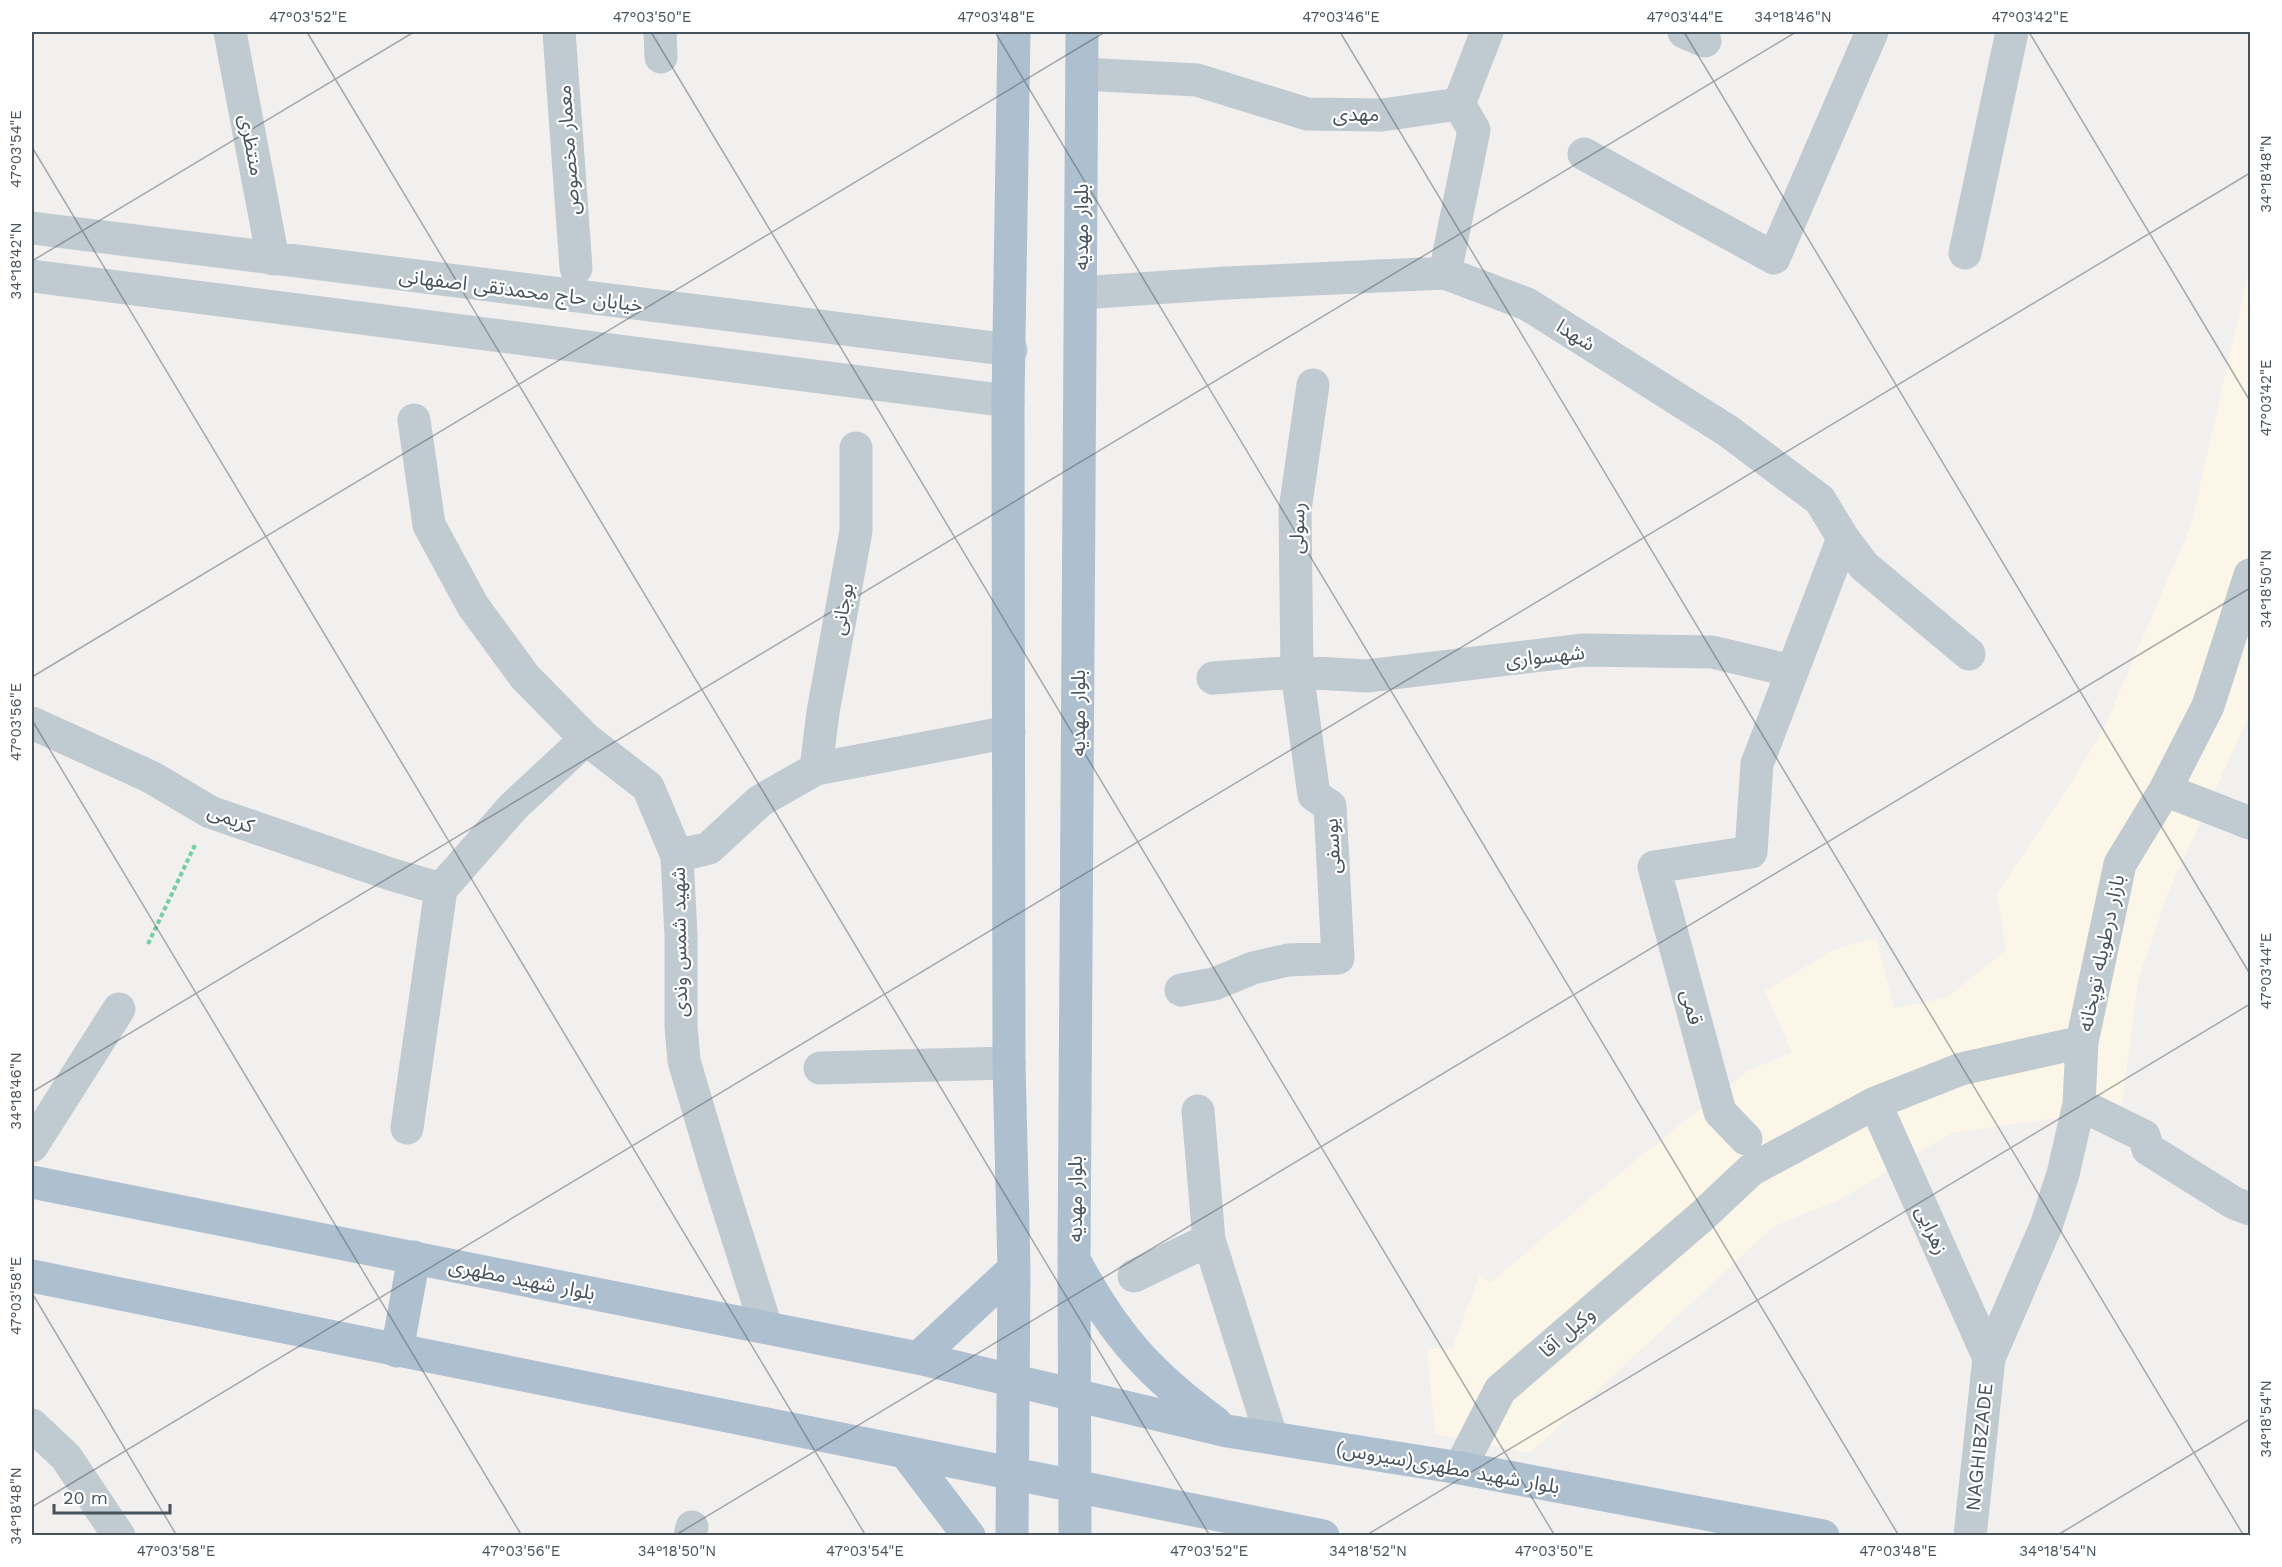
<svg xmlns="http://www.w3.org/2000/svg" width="2282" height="1567" viewBox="0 0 2282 1567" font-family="'Work Sans','Noto Sans Arabic',sans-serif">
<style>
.commercial{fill:#fcf6e8}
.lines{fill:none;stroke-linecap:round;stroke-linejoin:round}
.path{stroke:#73cf9e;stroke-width:4;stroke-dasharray:4.5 3;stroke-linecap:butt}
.minor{stroke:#bfcad1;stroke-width:33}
.major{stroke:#aec0cf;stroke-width:33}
.ticks{fill:none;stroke:#46535d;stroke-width:1.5;stroke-opacity:0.45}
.labels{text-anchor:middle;stroke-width:4.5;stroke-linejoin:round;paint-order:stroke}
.street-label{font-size:20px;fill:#46535d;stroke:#fff}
.neatline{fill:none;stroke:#46535d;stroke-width:2}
.ticks-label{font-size:15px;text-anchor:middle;fill:#46535d}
</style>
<rect width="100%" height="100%" fill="#f2efef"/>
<path class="commercial" d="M2250,265V714L2168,893L2139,977L2121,1111L2055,1118L1952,1133L1839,1200L1774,1226L1530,1453L1435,1434L1427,1348L1452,1349L1480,1274L1490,1283L1619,1174L1749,1070L1792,1053L1765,991L1835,949L1876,938L1894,1008L1946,998L2006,950L1997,893L2067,789L2105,726L2191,525Z"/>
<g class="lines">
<path class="path" d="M148,944L195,845"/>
<path class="minor" d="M230,32L273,259
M559,32L576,268
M660,32L661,57
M1684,32L1705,41
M1082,74L1197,80L1307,114L1382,115L1459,104L1474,130L1445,273
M1459,104L1487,32
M1584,154L1774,258L1872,32
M32,228L1011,350
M1965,253L2012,32
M32,276L1008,401
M1081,293L1226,283L1445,273L1527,304L1728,431L1820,500L1843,538L1864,566L1969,654
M414,420L429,525L473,606L525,677L586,739L648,787L677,856L681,936V1026L684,1061L716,1169L766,1327
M1213,678L1297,672L1367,676L1584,650L1712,652L1792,671
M32,723L151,777L210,812L390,874L441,889
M816,769L823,712L856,531V448
M2165,790L2250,823
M677,856L709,848L760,801L816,769L1009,732
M1181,990L1214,984L1253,968L1288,960L1338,958L1330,806L1314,795L1297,672L1295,510L1313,385
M820,1068L1009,1063
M1875,1103L1989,1358
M2079,1104L2144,1136L2148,1149L2234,1203L2250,1209
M1198,1111L1209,1240L1271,1436
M407,1128L441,889L513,807L586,739
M1746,1139L1720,1112L1654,867L1751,852L1757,764L1843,538
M32,1146L119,1009
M1134,1276L1209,1240
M32,1425L66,1457L119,1536
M1460,1468L1500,1390L1701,1217L1751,1170L1875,1103L1961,1069L2082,1042L2120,864L2165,790L2208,706L2250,575
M690,1536L692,1527
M1970,1536L1989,1358L2046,1226L2063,1174L2079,1104L2082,1042"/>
<path class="major" d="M32,1182L918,1358L1227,1431L1460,1468L1823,1536
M1077,1265C1115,1336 1151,1375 1216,1423
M32,1276C462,1364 893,1447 1323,1536
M397,1351L414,1257
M918,1358L1014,1269
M905,1452L969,1536
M1012,1536L1014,1269L1009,1063L1008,401L1014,32
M1075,1536L1074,1262L1082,32"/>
</g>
<path class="ticks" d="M307,32L1210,1536M651,32L1555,1536M995,32L1899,1536M1340,32L2244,1536M1684,32L2250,974M2029,32L2250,401M32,147L866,1536M32,261L414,32M32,677L1105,32M32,720L522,1536M32,1092L1796,32M32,1293L177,1536M32,1507L2250,173M674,1536L2250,588M1365,1536L2250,1004M2056,1536L2250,1419"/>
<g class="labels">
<g class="street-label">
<text x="1356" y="121">مهدی</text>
<text transform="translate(252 145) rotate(79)" y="7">منتظری</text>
<text transform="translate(568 150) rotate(-94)" y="7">معمار مخصوص</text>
<text transform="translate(1081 227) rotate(-90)" y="7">بلوار مهدیه</text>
<text transform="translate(521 290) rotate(7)" y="7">خیابان حاج محمدتقی اصفهانی</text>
<text transform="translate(1576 335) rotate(32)" y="7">شهدا</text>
<text transform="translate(1297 528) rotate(-88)" y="7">رسولی</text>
<text transform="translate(842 609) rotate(-80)" y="7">بوجانی</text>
<text transform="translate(1545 656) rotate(-6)" y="7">شهسواری</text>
<text transform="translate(1078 713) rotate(-90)" y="7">بلوار مهدیه</text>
<text transform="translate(231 818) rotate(21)" y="7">کریمی</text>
<text transform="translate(1332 846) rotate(-93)" y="7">یوسفی</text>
<text transform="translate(679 942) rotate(-91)" y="7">شهید شمس وندی</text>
<text transform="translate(2101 953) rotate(-78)" y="7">بازار درطویله توپخانه</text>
<text transform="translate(1692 1007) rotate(75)" y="7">قمی</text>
<text transform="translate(1075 1199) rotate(-90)" y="7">بلوار مهدیه</text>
<text transform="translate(1932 1230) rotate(66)" y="7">زهرایی</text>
<text transform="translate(522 1279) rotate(11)" y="7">بلوار شهید مطهری</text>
<text transform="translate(1567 1332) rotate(-41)" y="7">وکیل آقا</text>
<text transform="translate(1979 1447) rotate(-84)" y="7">NAGHIBZADE</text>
<text transform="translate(1448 1467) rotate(10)" y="7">بلوار شهید مطهری(سیروس)</text>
</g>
</g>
<rect width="2282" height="1567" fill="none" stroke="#ffffff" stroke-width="66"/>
<path d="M54 1504v9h116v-9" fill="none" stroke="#46535d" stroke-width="3"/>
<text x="63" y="1504" font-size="18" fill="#46535d" stroke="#ffffff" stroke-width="4.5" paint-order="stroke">20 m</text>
<rect x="33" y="33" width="2216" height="1501" class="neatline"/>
<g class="ticks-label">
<text x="308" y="22">47°03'52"E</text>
<text x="652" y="22">47°03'50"E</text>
<text x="996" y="22">47°03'48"E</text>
<text x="1341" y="22">47°03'46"E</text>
<text x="1685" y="22">47°03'44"E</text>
<text x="1793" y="22">34°18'46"N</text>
<text x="2030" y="22">47°03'42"E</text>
<text transform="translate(16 149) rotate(-90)" y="5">47°03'54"E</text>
<text transform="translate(2266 174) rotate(-90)" y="5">34°18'48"N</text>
<text transform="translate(16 261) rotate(-90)" y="5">34°18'42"N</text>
<text transform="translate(2266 398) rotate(-90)" y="5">47°03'42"E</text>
<text transform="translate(2266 589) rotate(-90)" y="5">34°18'50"N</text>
<text transform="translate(16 722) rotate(-90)" y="5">47°03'56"E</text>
<text transform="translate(2266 971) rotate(-90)" y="5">47°03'44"E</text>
<text transform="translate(16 1091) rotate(-90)" y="5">34°18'46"N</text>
<text transform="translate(16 1296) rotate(-90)" y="5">47°03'58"E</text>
<text transform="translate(2266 1419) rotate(-90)" y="5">34°18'54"N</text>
<text transform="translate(16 1506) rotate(-90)" y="5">34°18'48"N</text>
<text x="176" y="1556">47°03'58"E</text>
<text x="521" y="1556">47°03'56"E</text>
<text x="677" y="1556">34°18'50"N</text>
<text x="865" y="1556">47°03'54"E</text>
<text x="1209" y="1556">47°03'52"E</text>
<text x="1368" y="1556">34°18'52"N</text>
<text x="1554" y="1556">47°03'50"E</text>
<text x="1898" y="1556">47°03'48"E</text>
<text x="2058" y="1556">34°18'54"N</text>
</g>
</svg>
